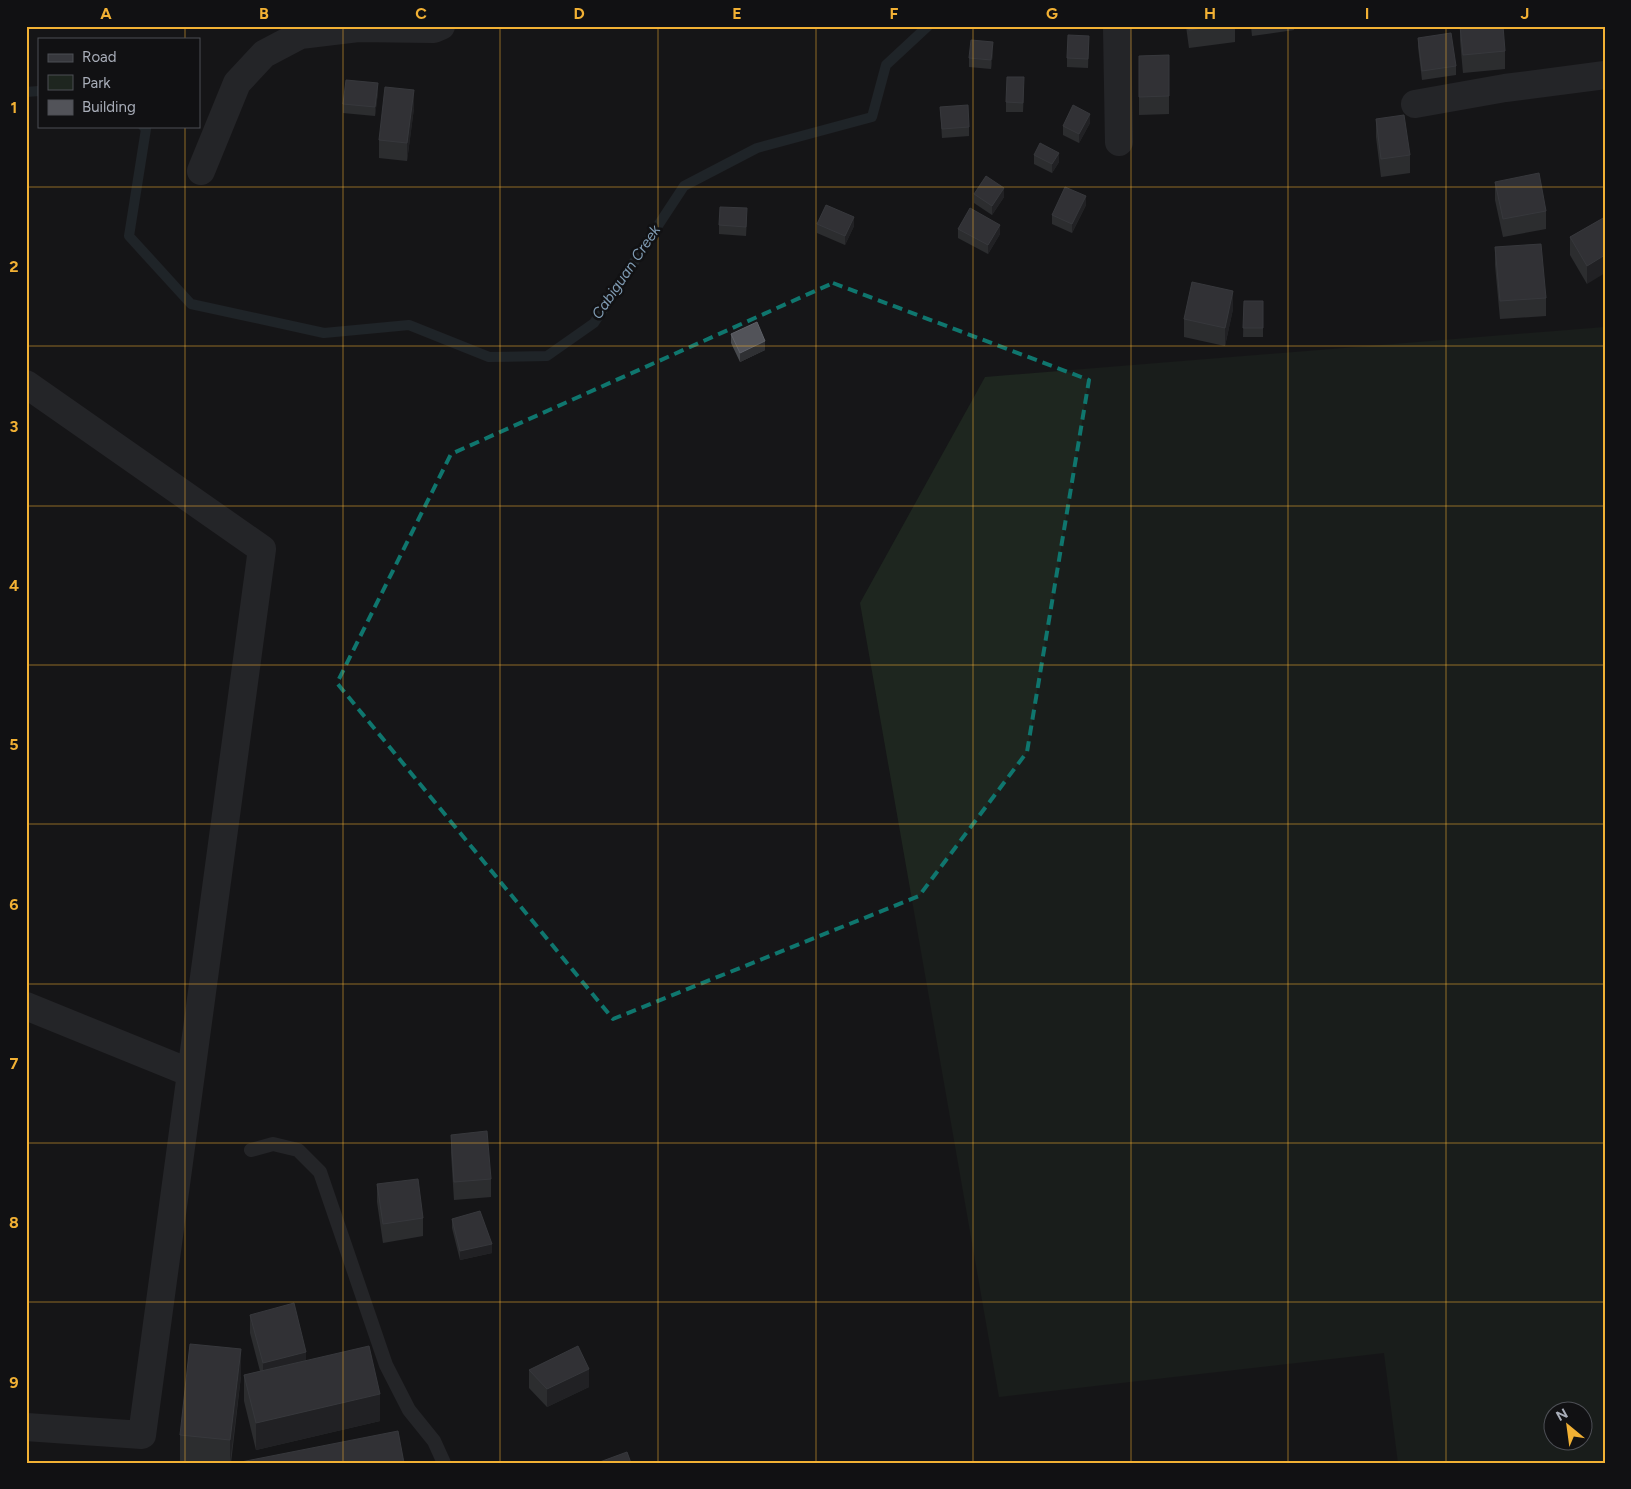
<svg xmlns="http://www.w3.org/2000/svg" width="1631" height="1489" viewBox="0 0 1631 1489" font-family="Figtree,sans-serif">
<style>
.green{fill:#1e261f;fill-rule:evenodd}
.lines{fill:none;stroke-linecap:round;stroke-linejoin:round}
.stream{stroke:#2c353c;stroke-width:10}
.lane{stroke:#37383d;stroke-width:14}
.street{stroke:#37383d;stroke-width:28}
.wall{fill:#47494d}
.shaded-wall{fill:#2f3033}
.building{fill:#525359;stroke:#5f6168}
.marked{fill:none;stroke:#0f766e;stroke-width:4;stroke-dasharray:10 6;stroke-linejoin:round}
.grid{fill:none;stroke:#f2b134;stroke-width:1;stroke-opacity:0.55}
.labels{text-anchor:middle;stroke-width:5;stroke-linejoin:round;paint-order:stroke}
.water-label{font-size:15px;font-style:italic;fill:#7f9bb3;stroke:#111113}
.neatline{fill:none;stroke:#f2b134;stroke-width:2}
.grid-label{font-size:16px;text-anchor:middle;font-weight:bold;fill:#f2b134}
</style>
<rect width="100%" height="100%" fill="#161618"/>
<path class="green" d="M1605,327V1463H1398L1384,1353L999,1397L860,603L985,377ZM1554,1412H1584V1442H1554Z"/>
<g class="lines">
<path class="stream" d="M26,92L39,91
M143,126L146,129L129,236L191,304L324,333L409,325L489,357L547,356L594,323L684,186L757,148L872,117L886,65L928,26"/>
<path class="lane" d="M251,1150L273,1144L298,1150L320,1172L386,1365L409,1410L434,1441L444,1463"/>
<path class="street" d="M1117,26L1119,142
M1415,104L1505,88L1605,75
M201,171L237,83L264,54L300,35L358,28L434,29L441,26
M26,384L262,549L142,1435L26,1427
M26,1006L191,1073"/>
</g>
<path class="wall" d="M1186,26H1235V42L1189,48Z
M1251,26H1294V30L1252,36Z
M1460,26L1505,51V69L1463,73L1460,40Z
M1089,36L1088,68L1067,67V58Z
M1418,38L1456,66V75L1422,80L1418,47Z
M993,52L991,69L969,67V58Z
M1169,55V114L1139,115V56Z
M1024,86L1023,112H1006V102Z
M378,92L375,116L343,113V104Z
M940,107L969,127V136L942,138Z
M414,108L407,161L379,158V140Z
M1376,119L1410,155V173L1381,177L1376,137Z
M1090,123L1079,143L1063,135V126Z
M1034,155L1059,162L1052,173L1034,164Z
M1495,182L1546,211V229L1503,237L1495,200Z
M974,194L1004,197L992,215L974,203Z
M1086,205L1072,233L1052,224V215Z
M747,217L746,236L719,234V225Z
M1605,217L1587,284L1570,255V237Z
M817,224L854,226L845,245L817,233Z
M958,229L1000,234L988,254L958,238Z
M1495,247L1546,298V316L1500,319L1495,265Z
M1244,301H1263V337H1243Z
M1233,309L1225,346L1184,337V319Z
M731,334L765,350L740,362L731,343Z
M451,1135L491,1179V1197L454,1200L451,1153Z
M377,1184L423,1218V1236L383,1243L377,1202Z
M452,1219L492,1253L460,1260L452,1228Z
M250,1315L306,1360L380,1421L256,1450L244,1401V1375L260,1371L250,1333Z
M529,1370L589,1387L547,1407L529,1388Z
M241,1376L231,1463H193L180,1461V1435Z"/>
<path class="shaded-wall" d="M993,42V52L991,69V60Z
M378,83V92L375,116V107Z
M414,90V108L407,161V143Z
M1090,114V123L1079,143V134Z
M1059,153V162L1052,173V164Z
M1004,188V197L992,215V206Z
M1086,196V205L1072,233V224Z
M854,217V226L845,245V236Z
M1000,225V234L988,254V245Z
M1605,255V273L1587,284V266Z
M1233,291V309L1225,346V328Z
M765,341V350L740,362V353Z
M492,1244V1253L460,1260V1251Z
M241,1349V1376L230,1463V1440Z
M306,1352V1370L263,1381V1363Z
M589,1369V1387L547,1407V1389Z
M380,1394V1421L256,1450V1423Z"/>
<path class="building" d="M1188,26H1216L1189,30Z
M1460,26H1503L1505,51L1463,55Z
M1451,33L1456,66L1422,71L1418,38Z
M1068,35L1089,36L1088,59L1067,58Z
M971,40L993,42L991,60L969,58Z
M1169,55V96L1139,97V56Z
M1007,77H1024L1023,103L1006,102Z
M346,80L378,83L375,107L343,104Z
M385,87L414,90L407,143L379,140Z
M968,105L969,127L942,129L940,107Z
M1073,105L1090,114L1079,134L1063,126Z
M1404,115L1410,155L1381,159L1376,119Z
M1040,143L1059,153L1052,164L1034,155Z
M1539,173L1546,211L1503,219L1495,182Z
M986,176L1004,188L992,206L974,194Z
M1065,187L1086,196L1072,224L1052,215Z
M826,205L854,217L845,236L817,224Z
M720,207L747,208L746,227L719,225Z
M970,208L1000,225L988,245L958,229Z
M1605,217V255L1587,266L1570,237Z
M1541,244L1546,298L1500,301L1495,247Z
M1192,282L1233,291L1225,328L1184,319Z
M1244,301H1263V328H1243Z
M757,322L765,341L740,353L731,334Z
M487,1131L491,1179L454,1182L451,1135Z
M418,1179L423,1218L383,1224L377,1184Z
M480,1211L492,1244L460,1251L452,1219Z
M294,1303L306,1352L263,1363L250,1315Z
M190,1344L241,1349L230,1440L180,1435Z
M369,1346L380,1394L256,1423L244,1375Z
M578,1346L589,1369L547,1389L529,1370Z
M398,1431L404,1463H236Z
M627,1452L631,1463H597Z"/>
<path d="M0 0H1631V1489H0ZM833,283L1089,380L1027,752L919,896L613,1019L337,683L451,454Z" fill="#161618" fill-opacity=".55" fill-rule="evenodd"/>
<path class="marked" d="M833,283L1089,380L1027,752L919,896L613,1019L337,683L451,454Z"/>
<path class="grid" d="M185,26V39M343,26V1463M500,26V1463M658,26V1463M816,26V1463M973,26V1463M1131,26V1463M1288,26V1463M1446,26V1463M185,126V1463M26,187H1605M26,346H1605M26,506H1605M26,665H1605M26,824H1605M26,984H1605M26,1143H1605M26,1302H1605"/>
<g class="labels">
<g class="water-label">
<text transform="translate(626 272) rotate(-56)" y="5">Cabiguan Creek</text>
</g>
</g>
<rect width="1631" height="1489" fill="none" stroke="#111113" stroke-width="55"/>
<rect x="38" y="38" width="162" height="90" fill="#111113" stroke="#4d4f55"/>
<rect x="48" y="54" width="25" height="8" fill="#37383d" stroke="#4d4f55"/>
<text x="82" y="62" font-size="15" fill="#a8adb8">Road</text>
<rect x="48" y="75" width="25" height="15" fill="#1e261f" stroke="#4d4f55"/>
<text x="82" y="88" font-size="15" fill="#a8adb8">Park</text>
<rect x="48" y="100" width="25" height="15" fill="#525359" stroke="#4d4f55"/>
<text x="82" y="112" font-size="15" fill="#a8adb8">Building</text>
<g transform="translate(1568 1426) rotate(331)"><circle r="24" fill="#111113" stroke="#4d4f55"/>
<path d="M0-4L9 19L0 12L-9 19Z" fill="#f2b134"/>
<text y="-8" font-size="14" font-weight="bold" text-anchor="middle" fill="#a8adb8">N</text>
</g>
<rect x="28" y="28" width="1576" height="1434" class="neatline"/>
<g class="grid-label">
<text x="106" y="19">A</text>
<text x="264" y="19">B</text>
<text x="421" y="19">C</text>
<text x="579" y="19">D</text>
<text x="737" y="19">E</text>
<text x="894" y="19">F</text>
<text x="1052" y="19">G</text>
<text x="1210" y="19">H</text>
<text x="1367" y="19">I</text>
<text x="1525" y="19">J</text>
<text x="14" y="113">1</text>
<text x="14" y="272">2</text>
<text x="14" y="432">3</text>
<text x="14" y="591">4</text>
<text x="14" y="750">5</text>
<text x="14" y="910">6</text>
<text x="14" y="1069">7</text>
<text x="14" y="1228">8</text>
<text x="14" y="1388">9</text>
</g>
</svg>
